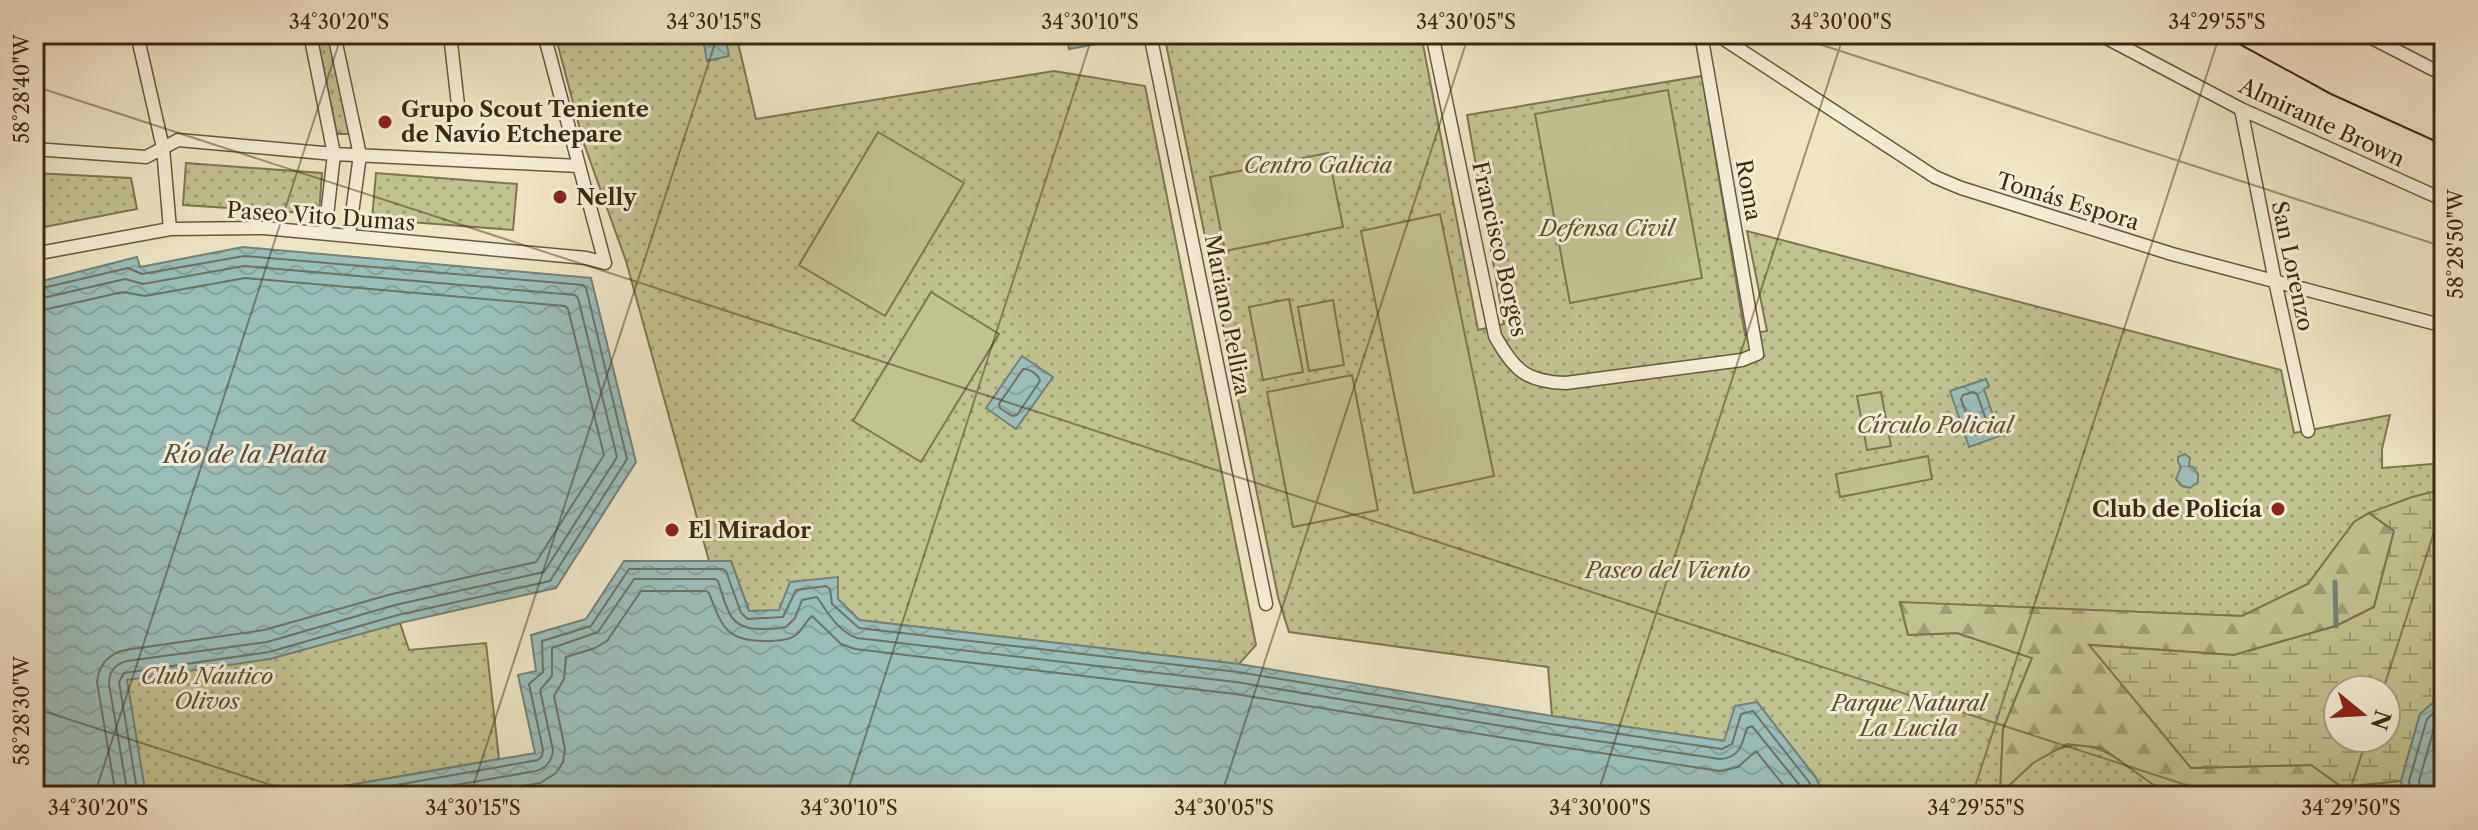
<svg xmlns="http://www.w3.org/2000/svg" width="2478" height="830" viewBox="0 0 2478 830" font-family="'Libre Caslon Text',serif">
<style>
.grass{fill:url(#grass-dots);stroke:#7e7650;stroke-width:2;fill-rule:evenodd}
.forest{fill:url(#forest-firs);stroke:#7e7650;stroke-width:2}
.wetland{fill:url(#wetland-marsh);stroke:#7e7650;stroke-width:2;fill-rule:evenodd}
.pitch{fill:#c0c290;stroke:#7e7650;stroke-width:2}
.water{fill:url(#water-waves);stroke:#758276;stroke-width:2}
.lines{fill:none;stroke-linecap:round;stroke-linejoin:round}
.shore{stroke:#6c7466;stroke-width:2}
.stream{stroke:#758276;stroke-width:5}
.minor-casing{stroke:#68583e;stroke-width:15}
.minor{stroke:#f4eed9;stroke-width:12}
.tram{stroke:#3c2911;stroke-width:2}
.ticks{fill:none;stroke:#3c2911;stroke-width:2;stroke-opacity:0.45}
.poi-dot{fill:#8f2418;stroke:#f4eed9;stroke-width:3}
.labels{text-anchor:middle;stroke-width:6;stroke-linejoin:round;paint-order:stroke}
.poi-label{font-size:22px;font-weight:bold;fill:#3c2911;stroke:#f4eed9;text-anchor:start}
.street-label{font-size:22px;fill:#3c2911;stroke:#f4eed9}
.park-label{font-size:22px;font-style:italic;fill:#5d4f31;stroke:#f4eed9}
.water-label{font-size:24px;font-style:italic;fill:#544e3b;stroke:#f4eed9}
.neatline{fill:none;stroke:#3c2911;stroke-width:3}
.ticks-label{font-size:20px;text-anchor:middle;fill:#3c2911}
</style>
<defs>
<pattern id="grass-dots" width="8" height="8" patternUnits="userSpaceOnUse" patternTransform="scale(2)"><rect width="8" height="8" fill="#c0c290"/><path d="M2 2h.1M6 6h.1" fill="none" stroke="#9d9e74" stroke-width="1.8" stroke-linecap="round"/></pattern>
<pattern id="forest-firs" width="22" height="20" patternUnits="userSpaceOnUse" patternTransform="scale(2)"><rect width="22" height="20" fill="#c0c290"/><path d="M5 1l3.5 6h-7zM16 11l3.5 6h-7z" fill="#9d9e74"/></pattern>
<pattern id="wetland-marsh" width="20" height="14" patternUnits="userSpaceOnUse" patternTransform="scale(2)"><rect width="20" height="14" fill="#c0c290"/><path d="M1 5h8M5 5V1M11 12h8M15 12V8" fill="none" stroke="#9d9e74"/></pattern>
<pattern id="water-waves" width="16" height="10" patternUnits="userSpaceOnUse" patternTransform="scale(2)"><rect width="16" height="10" fill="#9bbeba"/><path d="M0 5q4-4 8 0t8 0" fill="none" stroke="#86a39f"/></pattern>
</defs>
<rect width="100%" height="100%" fill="#eee5c5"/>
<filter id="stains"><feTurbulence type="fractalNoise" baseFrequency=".0025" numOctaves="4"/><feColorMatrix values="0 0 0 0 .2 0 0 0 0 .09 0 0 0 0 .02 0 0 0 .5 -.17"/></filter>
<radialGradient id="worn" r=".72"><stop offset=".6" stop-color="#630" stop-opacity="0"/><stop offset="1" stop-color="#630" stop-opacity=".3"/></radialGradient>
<path class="grass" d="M316,34H330L350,134H337Z
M555,34H736L756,119L1054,71L1145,86L1256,645L1239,664L859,620L838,599V578L779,611H749L731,561H709L626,261L583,141Z
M1164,34H1421L1478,330L1504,324L1467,115L1702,76L1745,335L1767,331L1747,231L2281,370L2294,433L2390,415L2382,449V468L2444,463V693L2420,714L2401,781L2404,796H2343L2342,787L2311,765L2191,768L2089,645L2234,655L2336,626L2374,607L2394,531L2369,513L2354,522L2308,584L2242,616L1900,603L1908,635L1957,633L2032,658L2003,729L2000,793C2011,784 2021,771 2033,763C2085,725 2112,755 2156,786V796H1825L1816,778L1757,702L1725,741L1552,716L1548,667L1289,632L1278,597ZM2338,690H2386V738H2338Z
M186,163L322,173L319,214L183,205Z
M34,173L131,178L137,209L34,229Z
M376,173L517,184L513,230L372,219Z
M62,480L305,649L400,623L409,650L486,643L499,759L287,796H115Z"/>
<path class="forest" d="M2369,513L2394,531L2374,607L2336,626L2234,655L2090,645L2191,768L2312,765L2342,787L2343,796H2156L2155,786L2102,748L2067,744L2033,763L2000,794L2003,729L2032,658L1957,633L1908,635L1900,602L2242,616L2308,584L2354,522Z"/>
<path class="wetland" d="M2444,489V693L2420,714L2401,781L2342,787L2311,765L2191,768L2089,645L2234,655L2336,626L2374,607L2394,531L2369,513L2412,497ZM2338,690H2386V738H2338Z"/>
<path class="pitch" d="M1668,90L1702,278L1570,303L1535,114Z
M878,132L964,183L885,316L799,265Z
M1328,153L1343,227L1225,251L1210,177Z
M1440,214L1494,476L1414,493L1361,231Z
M931,292L999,334L921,462L853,421Z
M1289,299L1303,372L1263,380L1249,307Z
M1333,300L1344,365L1309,371L1298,307Z
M1352,375L1378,510L1293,527L1267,392Z
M1881,392L1891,446L1867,450L1857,396Z
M1928,456L1932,479L1840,497L1836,474Z"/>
<path class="water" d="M702,34H725L729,56L707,61Z
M1066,34H1118L1119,40L1069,49Z
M243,247L591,278L636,462L556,588L400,623L270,659L127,680L146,796H34V283L137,257L140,267Z
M1022,356L1053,377L1016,429L986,408Z
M1986,379L1989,386L1984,389L2000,436L1969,447L1950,391Z
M2185,454L2190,458L2189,466L2193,467L2198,474V482L2190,488L2182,486L2176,479L2181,467L2178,462V457Z
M624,561H731L749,611L779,610L790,582L838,577V599L859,620L1239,664L1552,716L1724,741L1735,706L1757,702L1816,778L1825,796H287L535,753L518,675L536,671L531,635L586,619Z
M2444,693V796H2404L2401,781L2420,714Z"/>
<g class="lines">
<path class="shore" d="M34,290L128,268L142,274L244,256L583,285L586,288L627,459L550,581L398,615L269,652L124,673L119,682L138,796
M34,300L125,279L143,284L244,266L575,295L578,298L617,457L544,572L395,605L267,642L127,661C115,664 109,672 109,684L128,796
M34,312L123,292L145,296L245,278L565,306L568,309L604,455L536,562L392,594L264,630L125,650C108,654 99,664 97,682L116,796
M1023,369C1029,368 1039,375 1040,381L1017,415L1012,416L1000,408L999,404Z
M1973,392L1977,394L1989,428L1987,432L1976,435L1973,433L1961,399L1963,395Z
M334,796L538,760L542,756L543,750L529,684L543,672L542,641L591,626L629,569H722L726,571L741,613L748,619L783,617L796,590L826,586L830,589L832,604L859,628L1238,672L1551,724L1722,749L1732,744L1741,714L1753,711L1809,782L1816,796
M392,796L536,771C547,768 552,761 553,750L540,690L552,676V648L598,632L634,579H715L718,581C727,608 728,629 760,629C769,629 778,629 786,627L795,618L802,600L817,597C827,612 838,631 857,638L1236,682L1550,734L1720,759C1740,758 1742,744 1747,728L1752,726L1801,787L1805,796
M463,796L540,783L556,773L563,762L565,749L554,696L564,679L566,657L595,648L607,641L641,591H706L709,593C722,627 726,641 765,641C776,641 787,641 796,635C803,629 806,621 812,616L841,644L855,649L1235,694L1548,745L1720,771L1738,767L1756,751L1792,796
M2411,796L2409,781L2427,719L2444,703
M2421,796L2419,781L2435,725L2444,717"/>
<path class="stream" d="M2335,582L2336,626"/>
<g class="minor-casing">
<path id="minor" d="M137,34L163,148L170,229
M310,34L334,154L325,233
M334,34L360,155L349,235
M450,34L458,105
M1150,34L1266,604
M1432,34L1495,336C1514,370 1526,382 1566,383L1742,360L1757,354L1701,34
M1716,34L1935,177L1961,188L2172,254L2444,326
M2099,34L2241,109L2444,200
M2364,34L2444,75
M2241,109L2275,281L2308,431
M34,149L146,157L178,140L334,154L579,166
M34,254L170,229L264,228L586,258L605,263L544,34"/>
</g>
<use href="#minor" class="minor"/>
<path class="tram" d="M2221,34L2331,94L2444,145"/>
</g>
<path class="ticks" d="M1788,34L2444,247M34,86L2220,796M2383,690L2444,501M34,708L305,796M94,796L342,34M470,796L718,34M846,796L1093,34M1221,796L1469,34M1597,796L1844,34M1972,796L2220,34M2348,796L2367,738"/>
<g class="poi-dot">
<circle cx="385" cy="122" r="8"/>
<circle cx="560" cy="197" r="8"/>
<circle cx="2278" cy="509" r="8"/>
<circle cx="672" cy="530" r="8"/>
</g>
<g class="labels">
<g class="poi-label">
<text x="401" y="117">Grupo Scout Teniente<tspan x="401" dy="25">de Navío Etchepare</tspan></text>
<text x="576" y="205">Nelly</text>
<text x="2262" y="517" text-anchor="end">Club de Policía</text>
<text x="688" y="538">El Mirador</text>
</g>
<g class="street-label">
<text transform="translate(2322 122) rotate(25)" y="8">Almirante Brown</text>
<text transform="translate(1749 190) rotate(80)" y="8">Roma</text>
<text transform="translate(2068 201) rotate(17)" y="8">Tomás Espora</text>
<text transform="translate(321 216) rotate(4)" y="8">Paseo Vito Dumas</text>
<text transform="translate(1500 249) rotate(77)" y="8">Francisco Borges</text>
<text transform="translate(2293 266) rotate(78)" y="8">San Lorenzo</text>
<text transform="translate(1228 315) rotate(79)" y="8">Mariano Pelliza</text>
</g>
<g class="park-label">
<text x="1318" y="173">Centro Galicia</text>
<text x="1607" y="236">Defensa Civil</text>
<text x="1935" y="433">Círculo Policial</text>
<text x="1668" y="578">Paseo del Viento</text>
<text x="207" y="684">Club Náutico<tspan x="207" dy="25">Olivos</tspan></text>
<text x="1909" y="711">Parque Natural<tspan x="1909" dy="25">La Lucila</tspan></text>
</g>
<g class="water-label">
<text x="245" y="463">Río de la Plata</text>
</g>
</g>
<rect width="2478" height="830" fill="none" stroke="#eee5c5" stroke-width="88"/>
<g transform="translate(2362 714) rotate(108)"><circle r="38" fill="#f4eed9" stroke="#aa9f89" stroke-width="2"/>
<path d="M0-6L14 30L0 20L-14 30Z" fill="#8f2418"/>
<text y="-12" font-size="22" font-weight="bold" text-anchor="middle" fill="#3c2911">N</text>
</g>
<rect x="44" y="44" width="2390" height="742" class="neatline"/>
<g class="ticks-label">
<text x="339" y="29">34°30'20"S</text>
<text x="714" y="29">34°30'15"S</text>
<text x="1090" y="29">34°30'10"S</text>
<text x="1466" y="29">34°30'05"S</text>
<text x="1841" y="29">34°30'00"S</text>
<text x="2217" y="29">34°29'55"S</text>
<text transform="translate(22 89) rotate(-90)" y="7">58°28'40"W</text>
<text transform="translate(2456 244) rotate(-90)" y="7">58°28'50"W</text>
<text transform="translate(22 711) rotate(-90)" y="7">58°28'30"W</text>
<text x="98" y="815">34°30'20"S</text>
<text x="473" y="815">34°30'15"S</text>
<text x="849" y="815">34°30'10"S</text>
<text x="1224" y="815">34°30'05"S</text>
<text x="1600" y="815">34°30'00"S</text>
<text x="1976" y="815">34°29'55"S</text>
<text x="2351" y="815">34°29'50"S</text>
</g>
<rect width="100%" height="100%" filter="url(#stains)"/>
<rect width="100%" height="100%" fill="url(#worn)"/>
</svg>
